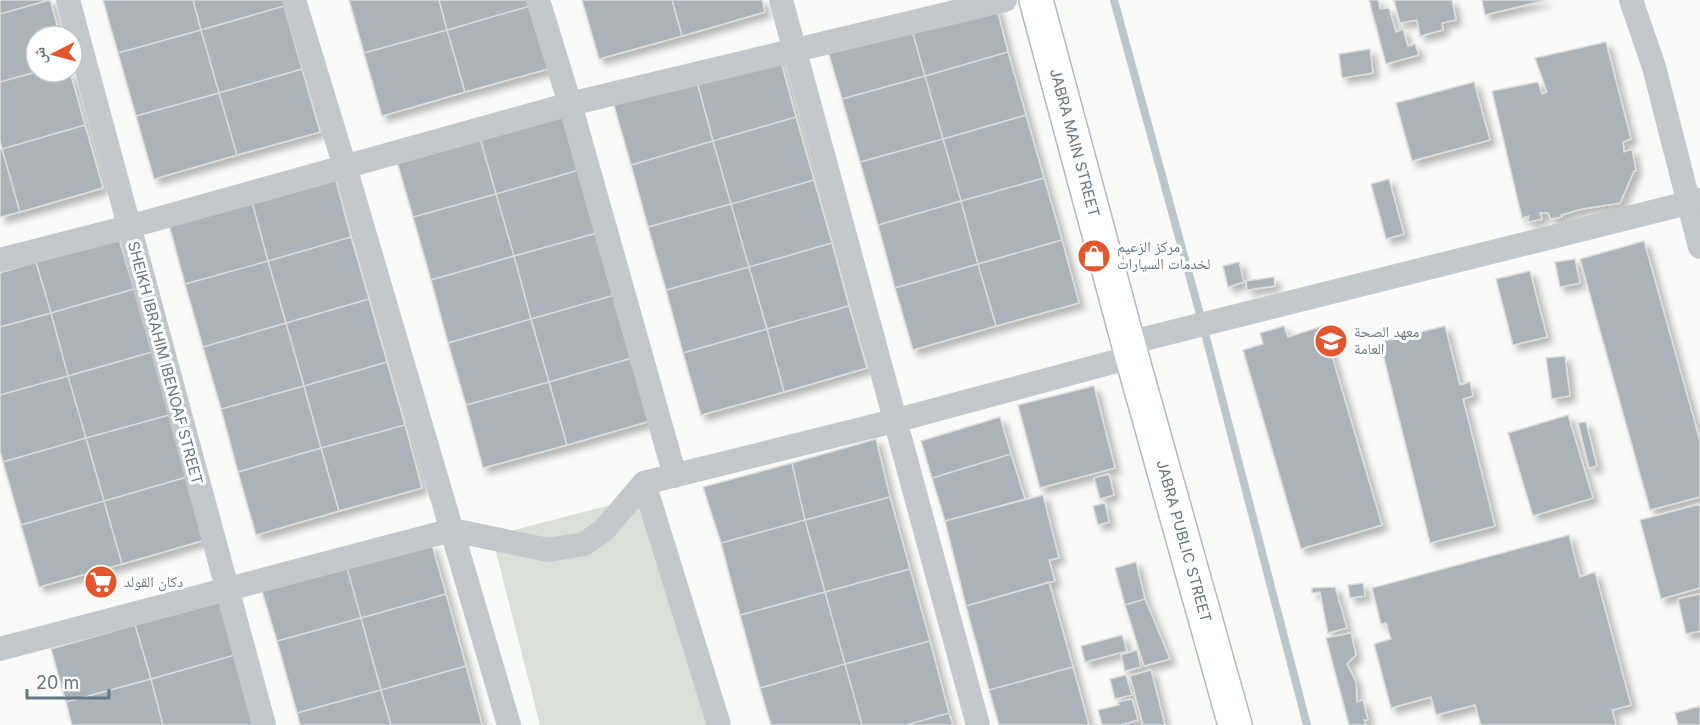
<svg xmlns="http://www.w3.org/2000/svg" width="1700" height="725" viewBox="0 0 1700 725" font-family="Inter,'Noto Naskh Arabic',sans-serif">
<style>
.green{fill:#dadfd7}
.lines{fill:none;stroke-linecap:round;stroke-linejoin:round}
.stream{stroke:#bbc7cb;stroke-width:8}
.building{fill:#aab3b9;stroke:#dcdcda;stroke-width:1.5;filter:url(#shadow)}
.secondary-casing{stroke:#b3babf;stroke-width:36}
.street{stroke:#c3c8cc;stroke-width:24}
.secondary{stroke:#fff;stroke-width:33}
.labels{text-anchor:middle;stroke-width:6;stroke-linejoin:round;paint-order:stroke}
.street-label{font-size:15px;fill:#657683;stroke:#fff}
.poi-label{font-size:15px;fill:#657683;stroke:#fff;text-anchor:start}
</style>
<defs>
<filter id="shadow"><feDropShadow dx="5.5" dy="5.5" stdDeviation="3" flood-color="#0004"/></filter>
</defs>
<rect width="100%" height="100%" fill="#fafaf8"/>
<path class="green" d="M644,496L708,725H540L492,536Z"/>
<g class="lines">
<path class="stream" d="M1114,0L1201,318L1307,725"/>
</g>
<path class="building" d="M0,0H49L0,14Z
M50,0L60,36H36V72L0,82V14Z
M103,0H193L201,30L118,53Z
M193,0H283L284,6L201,30Z
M349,0H439L447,30L364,53Z
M439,0H529L530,6L447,30Z
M582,0H672L682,36L599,59Z
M672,0H762L765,12L682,36Z
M1369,0H1378L1380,9L1389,8L1396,32L1403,29L1408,46L1415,44L1419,55L1386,64Z
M1394,0H1452L1456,20L1442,23L1443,30L1420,36L1417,20L1400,23Z
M1482,0H1546L1485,15Z
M284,6L302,69L219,93L201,30Z
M530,6L548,69L465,92L447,30Z
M996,6L1008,52L925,76L911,27Z
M911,27L925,76L842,99L828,51Z
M201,30L219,93L136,116L118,53Z
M447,30L465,92L382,116L364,53Z
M1606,42L1631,139L1623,142L1624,152L1632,149L1636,171H1634L1620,203L1582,209L1561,215L1562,217L1551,219L1548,213H1540L1542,219L1528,222L1529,216L1522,218L1492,91L1538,82L1542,94L1547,92L1535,58Z
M1370,49L1373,73L1342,78L1339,54Z
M1008,52L1026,115L943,139L925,76Z
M779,55L796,117L713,141L696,78Z
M302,69L320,132L237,155L219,93Z
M36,72H70L85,125L2,149L0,141V82Z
M925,76L943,139L860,162L842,99Z
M696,78L713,141L631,165L613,102Z
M1474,82L1490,140L1412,161L1396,103Z
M219,93L237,155L154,179L136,116Z
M561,107L579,170L496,194L478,131Z
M1026,115L1044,178L961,201L943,139Z
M796,117L814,180L731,204L713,141Z
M85,125L103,188L20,212L2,149Z
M478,131L496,194L413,217L395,155Z
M943,139L961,201L878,225L860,162Z
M713,141L731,204L648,227L631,165Z
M2,149L20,212L0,217V150Z
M579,170L597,233L514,256L496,194Z
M334,174L351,237L268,261L251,198Z
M1044,178L1062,240L978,264L961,201Z
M1389,179L1404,234L1386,239L1371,184Z
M814,180L832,243L749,267L731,204Z
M496,194L514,256L431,280L413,217Z
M251,198L268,261L185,284L168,221Z
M961,201L978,264L895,288L878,225Z
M731,204L749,267L666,290L648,227Z
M597,233L615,295L531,319L514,256Z
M351,237L369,299L286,323L268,261Z
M119,239L134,289L51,313L36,262Z
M1062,240L1079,303L996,326L978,264Z
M1644,241L1700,441V497L1650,510L1580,259Z
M832,243L849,306L767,329L749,267Z
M514,256L531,319L448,343L431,280Z
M1575,259L1580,283L1560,287L1555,262Z
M268,261L286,323L203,347L185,284Z
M36,262L51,313L0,327V273Z
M1239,262L1244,282L1228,287L1223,266Z
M978,264L996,326L913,350L895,288Z
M749,267L767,329L683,353L666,290Z
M1530,271L1547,337L1513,345L1496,279Z
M1274,277L1275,286L1247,290L1246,281Z
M134,289L152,352L68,376L51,313Z
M615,295L632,358L549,382L531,319Z
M369,299L387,362L304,386L286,323Z
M849,306L867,368L784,392L767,329Z
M51,313L68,376L0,395V327Z
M531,319L549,382L466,405L448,343Z
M286,323L304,386L221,409L203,347Z
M1284,326L1288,337L1323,326L1382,525L1301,549L1243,350L1263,344L1260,333Z
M1445,326L1460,385L1470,382L1473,396L1463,399L1495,526L1430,543L1380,342Z
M767,329L784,392L701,415L683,353Z
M152,352L169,415L86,438L68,376Z
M1565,356L1570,396L1552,399L1546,358Z
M632,358L650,421L567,445L549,382Z
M387,362L405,425L321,448L304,386Z
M68,376L86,438L3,462L0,451V395Z
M549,382L567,445L483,468L466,405Z
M304,386L321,448L238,472L221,409Z
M1094,386L1115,468L1040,488L1018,405Z
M169,415L187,477L104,501L86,438Z
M1568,415L1593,498L1533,516L1508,433Z
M1000,417L1011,454L932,478L921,441Z
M1586,422L1597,466L1589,468L1578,423Z
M405,425L422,488L339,511L321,448Z
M86,438L104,501L21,525L3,462Z
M876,439L890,497L805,520L792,463Z
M321,448L339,511L256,535L238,472Z
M1011,454L1025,499L945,521L932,478Z
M792,463L805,520L721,543L703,487Z
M1109,474L1114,495L1100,499L1094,478Z
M187,477L205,540L122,564L104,501Z
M1043,495L1059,558L1049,560L1055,581L966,606L945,521Z
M890,497L910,569L825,592L805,520Z
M104,501L122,564L39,587L21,525Z
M1105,503L1109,522L1098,525L1093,506Z
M1700,504V588L1661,599L1640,520Z
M805,520L825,592L740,615L721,543Z
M1569,535L1580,577L1595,572L1631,705L1612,710L1616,725H1481L1475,705L1436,715L1431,697L1391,708L1374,644L1391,639L1386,623L1381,624L1372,588Z
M432,545L446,594L361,618L347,568Z
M1136,562L1145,599L1125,605L1115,568Z
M347,568L361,618L277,641L262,591Z
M910,569L930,641L845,664L825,592Z
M1049,582L1073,667L989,690L966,606Z
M1363,583L1365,596L1350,598L1348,585Z
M1335,587L1347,628L1328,633L1320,592L1312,593V588Z
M825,592L845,664L760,688L740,615Z
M446,594L466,666L381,690L361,618Z
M1700,594V631L1686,634L1678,599Z
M1145,599L1170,659L1144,666L1125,605Z
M220,602L235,655L151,679L135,625Z
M361,618L381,690L297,713L277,641Z
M135,625L151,679L66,702L51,649Z
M1351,633L1356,655L1347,664L1356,682L1357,702L1363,700L1368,720H1364L1366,725H1349L1326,638Z
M1122,635L1127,651L1085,662L1081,646Z
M930,641L949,713L906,725H862L845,664Z
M1137,650L1141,667L1125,671L1121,655Z
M235,655L254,725H163L151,679Z
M845,664L862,725H771L760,688Z
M466,666L482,725H391L381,690Z
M1073,667L1089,725H999L989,690Z
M1151,670L1165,725H1143L1130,676Z
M1126,675L1132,695L1115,699L1110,679Z
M151,679L163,725H72L66,702Z
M381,690L391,725H300L297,713Z
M1132,699L1138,720L1121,725H1102L1098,710L1119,705L1118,702Z
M1700,706V725H1678L1675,713Z
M949,713L953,725H906Z"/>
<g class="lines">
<g class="secondary-casing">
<g id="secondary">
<path id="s1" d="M1036,0L1132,357L1235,725"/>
</g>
</g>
<path class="street" d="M68,0L264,725
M294,0L345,167L509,725
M538,0L570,104L675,476
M781,0L978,725
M1631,0L1654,67L1700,247
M0,260L128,227L570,104L1005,0
M1128,343L1700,200
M644,483L719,725
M0,649L452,530L548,550L584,544L604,530L644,483L894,421L1132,357"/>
<use href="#secondary" class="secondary"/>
</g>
<defs>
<g id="shop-disc" transform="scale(1.725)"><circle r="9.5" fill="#e4572e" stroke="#fff"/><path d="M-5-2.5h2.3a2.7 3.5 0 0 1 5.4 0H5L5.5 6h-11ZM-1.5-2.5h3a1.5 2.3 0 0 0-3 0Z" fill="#fff"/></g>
<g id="university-disc" transform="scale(1.725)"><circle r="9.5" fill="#e4572e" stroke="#fff"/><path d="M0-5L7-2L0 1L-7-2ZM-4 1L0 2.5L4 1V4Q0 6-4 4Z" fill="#fff"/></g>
<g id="supermarket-disc" transform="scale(1.725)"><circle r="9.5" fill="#e4572e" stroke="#fff"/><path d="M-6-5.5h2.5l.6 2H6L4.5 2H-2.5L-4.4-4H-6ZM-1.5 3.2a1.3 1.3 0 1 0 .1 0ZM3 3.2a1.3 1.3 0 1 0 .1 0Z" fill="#fff"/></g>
</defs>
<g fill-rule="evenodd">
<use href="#shop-disc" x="1094" y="256"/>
<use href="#university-disc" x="1331" y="341"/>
<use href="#supermarket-disc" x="101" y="582"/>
</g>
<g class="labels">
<g class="street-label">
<text dy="5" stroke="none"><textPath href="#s1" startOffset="148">JABRA MAIN STREET</textPath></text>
<text transform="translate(165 363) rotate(75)" y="5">SHEIKH IBRAHIM IBENOAF STREET</text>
<text dy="5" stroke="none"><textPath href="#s1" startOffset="561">JABRA PUBLIC STREET</textPath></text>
</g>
<g class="poi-label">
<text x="1117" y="252">مركز الزعيم<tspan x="1117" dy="17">لخدمات السيارات</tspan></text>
<text x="1354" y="337">معهد الصحة<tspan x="1354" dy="17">العامة</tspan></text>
<text x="124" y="587">دكان القولد</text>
</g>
</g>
<g transform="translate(54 54) rotate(264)"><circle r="28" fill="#ffffff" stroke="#c1c8cd" stroke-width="1.5"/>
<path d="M0-4.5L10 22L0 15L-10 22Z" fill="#e4572e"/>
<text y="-9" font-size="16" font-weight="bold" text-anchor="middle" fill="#657683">ش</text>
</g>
<path d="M27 689v9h82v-9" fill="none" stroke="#657683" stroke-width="3"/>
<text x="36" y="689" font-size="18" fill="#657683" stroke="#ffffff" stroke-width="4.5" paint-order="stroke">20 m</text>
</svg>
